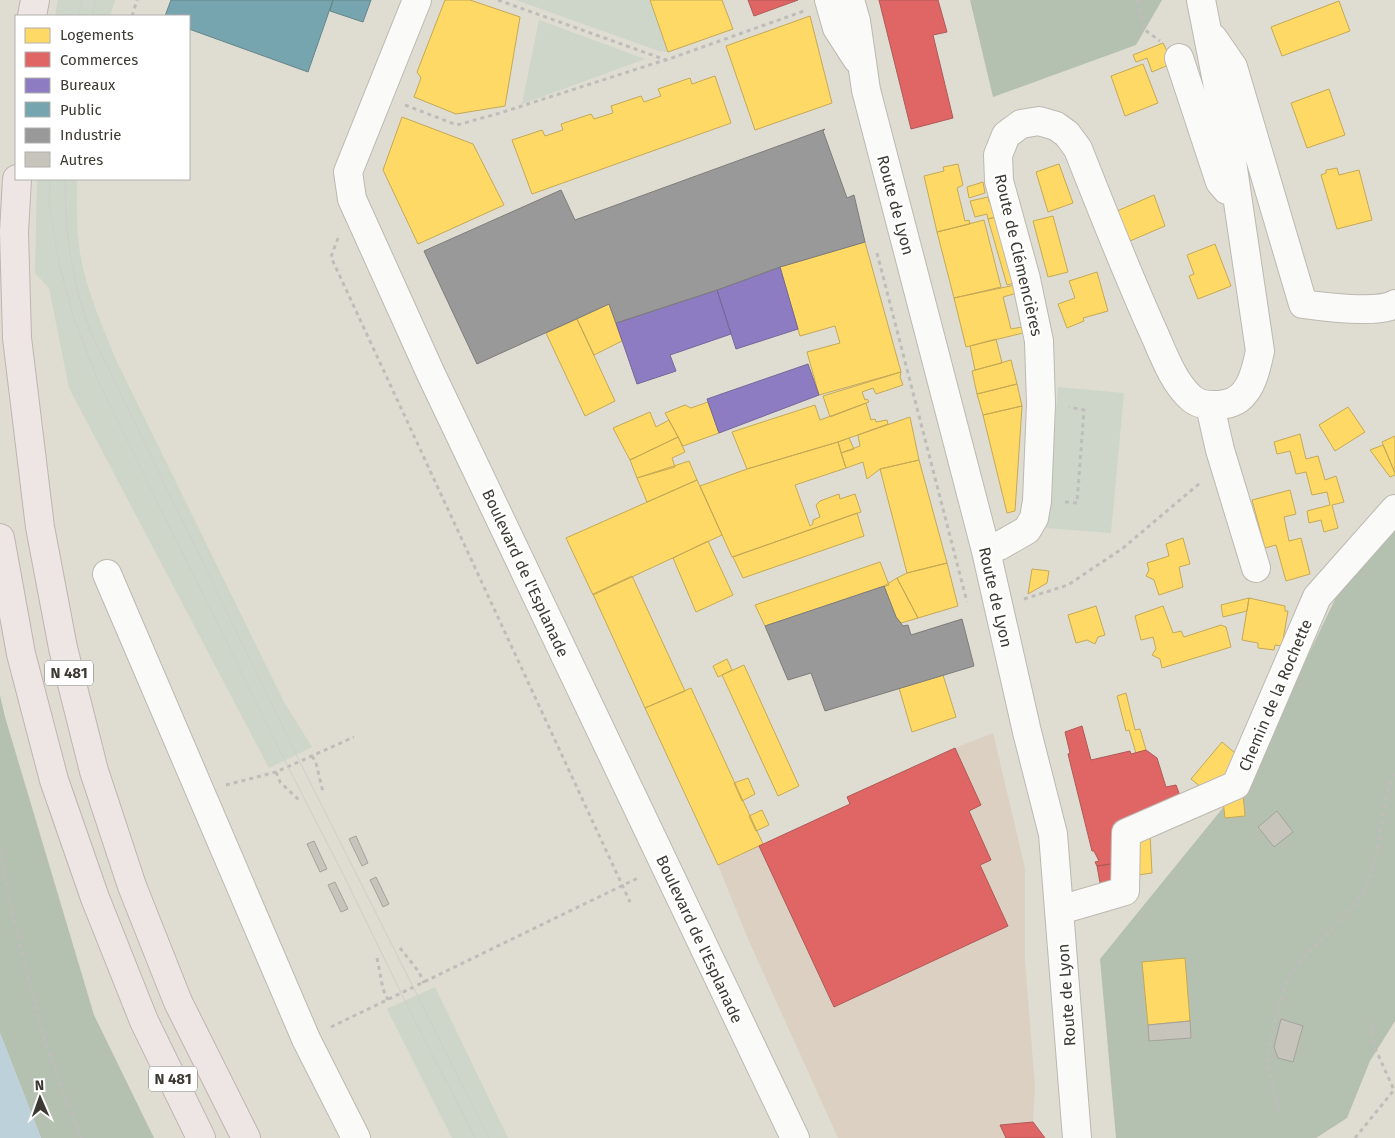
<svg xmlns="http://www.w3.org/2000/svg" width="1395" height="1138" viewBox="0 0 1395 1138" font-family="'Fira Sans',sans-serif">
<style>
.commercial{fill:#dcd0c3}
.green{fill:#cdd6c9}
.forest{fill:#b4c1b1}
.water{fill:#bdd1da}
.homes{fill:#ffd966;stroke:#c4a956}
.shops{fill:#e06666;stroke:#af5956}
.offices{fill:#8e7cc3;stroke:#756898}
.public{fill:#76a5af;stroke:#65858a}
.industry{fill:#999;stroke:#7d7c7a}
.building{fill:#c7c4bc;stroke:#a5a29a}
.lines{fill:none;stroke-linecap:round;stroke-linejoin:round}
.minor-casing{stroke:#bcb9b1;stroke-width:30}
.highway-casing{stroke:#bfb4b0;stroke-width:30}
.path{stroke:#bebdba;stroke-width:3;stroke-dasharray:4 4;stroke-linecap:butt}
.minor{stroke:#fafaf8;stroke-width:28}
.highway{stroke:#eee5e5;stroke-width:28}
.tram{stroke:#cfceca;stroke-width:1}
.labels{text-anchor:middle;stroke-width:5;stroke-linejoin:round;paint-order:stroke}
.shield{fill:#fff;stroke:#767570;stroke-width:1}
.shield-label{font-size:15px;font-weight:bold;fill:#3c3a32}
.street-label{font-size:16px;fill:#3c3a32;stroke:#fff}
</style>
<rect width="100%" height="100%" fill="#dfdcd1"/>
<path class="commercial" d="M993,733L1025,868V961L1035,1087L1033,1122L1000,1125L1006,1138H838L748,939L718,865L850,804L847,797L955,748Z"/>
<path class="green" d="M58,0H115L110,16H55Z
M516,0H650L668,52L659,51Z
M539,20L645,59L522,104Z
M37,179H77C77,203 76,228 80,253C86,290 102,325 116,360L284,702L312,747L269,768L69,388L49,288L35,273Z
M1058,387L1124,393L1111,533L1046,528Z
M435,987L508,1138H452L387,1009Z"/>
<path class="forest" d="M970,0H1162L1136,45L993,97Z
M1395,496V1021L1370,1061L1347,1118L1316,1138H1116L1100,959L1252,772L1378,510Z
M0,695L5,717L94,1015L154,1138H41L0,1033Z"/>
<path class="water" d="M0,1033L41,1138H0Z"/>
<path class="homes" d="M445,0H470L520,17L505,106L456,114L414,97L421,78L417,72Z
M650,0H722L733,29L668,52Z
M1339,1L1350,31L1282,56L1271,27Z
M810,16L832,103L755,130L726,46Z
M1163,43L1173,63L1152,72L1147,58L1136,62L1133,55Z
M1143,64L1158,103L1125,116L1111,76Z
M715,76L731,123L532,194L512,140L542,130L545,136L563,130L561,124L591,114L594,119L613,113L611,106L641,96L644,102L661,96L658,89L690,78L692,84Z
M1329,89L1345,135L1307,148L1291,103Z
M402,117L473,144L504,205L418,244L383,170Z
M958,164L963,185L957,188L965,221L969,220L970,224L937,232L924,176L944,171L943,167Z
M1059,164L1073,203L1048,212L1036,172Z
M1337,168L1339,175L1359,170L1372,220L1337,229L1321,175L1326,173V170Z
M983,182L985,193L969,198L967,187Z
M1154,195L1165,226L1130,241L1117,211Z
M988,197L989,202L992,201L996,217L988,219L987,214L975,217L970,201Z
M1053,216L1068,272L1048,277L1033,221Z
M996,217L1014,283L1007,285L988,219Z
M984,220L1001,287L954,298L937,232Z
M865,242L901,372L819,395L807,352L840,343L835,326L800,336L780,267Z
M1215,244L1231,286L1198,299L1189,276L1194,274L1187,255Z
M1097,272L1108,311L1083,318L1084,321L1067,328L1058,304L1075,298L1069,281Z
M1015,285L1017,293L1003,297L1011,329L1022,327L1023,333L966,347L954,298Z
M609,304L622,341L594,355L577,319Z
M577,319L615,401L585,416L546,333Z
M996,339L1002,363L975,370L970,346Z
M1011,360L1017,384L977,394L972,371Z
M901,372L900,377L903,385L876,394L873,388L862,392L865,400L867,399L869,402L830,417L823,396Z
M1017,384L1022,406L983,415L977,394Z
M708,402L719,433L683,446L665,413L685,405L691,408Z
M866,403L871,420L875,419L876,422L887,420L888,424L838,442L747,469L732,432L815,405L820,420Z
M1022,406L1015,511L1007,513L983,415Z
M1348,407L1365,432L1335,451L1319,425Z
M650,412L656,427L669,420L678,437L630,460L613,428Z
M910,417L919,460L880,469L867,479L863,462L846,468L841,453L860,446L858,435Z
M1300,434L1306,459L1318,456L1325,480L1336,476L1344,502L1332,505L1338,528L1324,532L1321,520L1309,523L1307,511L1330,505L1327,492L1312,495L1306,472L1296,474L1290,451L1277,454L1274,442Z
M1395,436V473L1382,442Z
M678,437L685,452L672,458L675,467L637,478L630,460Z
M849,438L854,449L841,453L838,442Z
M838,442L846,468L795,485L810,526L813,524V520L820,517L816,505L820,501L839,494L840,499L855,494L861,512L732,557L700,486L747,469Z
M1383,445L1395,473V475L1390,477L1370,450Z
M919,460L947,563L907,573L880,469Z
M689,461L697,480L647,502L637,478Z
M697,480L722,535L593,595L566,538Z
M1290,490L1296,514L1284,517L1289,541L1301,538L1310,574L1286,581L1276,545L1265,548L1252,500Z
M857,513L864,536L743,578L733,557Z
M1183,538L1190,564L1179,567L1183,587L1159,595L1154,580L1146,576L1149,570L1147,563L1169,556L1166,544Z
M708,541L733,595L696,612L673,558Z
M880,562L889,585L765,626L755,605Z
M947,563L958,606L918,618L897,578L907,573Z
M1032,569L1049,571L1047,583L1028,594Z
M632,576L685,691L645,708L593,594Z
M897,578L918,618L901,623L896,617L884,586Z
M1249,598L1285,606V611H1288L1282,646L1275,645L1274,650L1258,648V643L1242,640Z
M1249,598L1247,611L1223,617L1221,605Z
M1096,606L1105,635L1098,637L1095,644L1087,640L1076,643L1068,615Z
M1163,606L1173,633L1181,631L1184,637L1221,625L1226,627L1231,647L1162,668L1160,659L1152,655L1156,649L1153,637L1141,640L1135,616Z
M727,659L732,670L718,677L713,666Z
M744,665L799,786L778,796L722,675Z
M943,675L956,717L912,732L899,688Z
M691,688L763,844L718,865L645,708Z
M1126,693L1135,730L1140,729L1146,750L1136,753L1129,730L1126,731L1117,696Z
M1222,742L1241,758L1223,786L1207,792L1191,779Z
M748,778L755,794L742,801L734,783Z
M1243,794L1245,816L1225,818L1223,801Z
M762,810L769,825L756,831L749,816Z
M1160,822L1164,832L1150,835L1152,873L1131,876L1139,832Z
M1185,958L1190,1021L1148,1025L1142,962Z"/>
<path class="shops" d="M748,0H798L754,16Z
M879,0H938L947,32L933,35L953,118L911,129Z
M1082,726L1091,760L1130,751L1131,754L1146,750L1157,758L1166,787L1176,785L1182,801L1114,826L1116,832L1118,863L1097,866L1095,862L1099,861L1094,851H1092L1068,754L1070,753L1065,732Z
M955,748L981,805L969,811L991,860L980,865L1008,926L834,1007L759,846L850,804L847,797Z
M1118,863L1120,885L1101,888L1097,866Z
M1033,1122L1045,1138H1006L1000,1125Z"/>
<path class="offices" d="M780,267L798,329L736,349L717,290Z
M717,290L731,334L670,355L676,371L637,384L616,323Z
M808,364L819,395L719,433L707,399Z"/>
<path class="public" d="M171,0H333L308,72L189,29V16H165Z
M333,0H371L363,22L330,11Z"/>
<path class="industry" d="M825,129L823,131L847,198L854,195L865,242L780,267L717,290L616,323L609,304L477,364L424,251L561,190L575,220Z
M884,586L896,617L903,626L908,625L911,635L962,619L974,666L825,711L811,673L788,680L765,626Z"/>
<path class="building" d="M1277,811L1293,832L1274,847L1258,827Z
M356,836L368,863L362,866L349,839Z
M314,841L327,869L320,872L307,844Z
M376,877L389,904L383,907L370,880Z
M335,882L348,909L341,912L328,885Z
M1281,1019L1303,1026L1293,1062L1278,1058L1274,1047Z
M1190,1021L1191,1038L1149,1041L1148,1025Z"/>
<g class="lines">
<g class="minor-casing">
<path id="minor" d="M417,0L348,172L352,199L431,374L795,1138
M829,0L837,28L857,59
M850,0L856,21L866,90L986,551L1027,732L1053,834L1077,1138
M1213,38L1233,67L1303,304C1324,307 1378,314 1395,304
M1179,58L1220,182L1227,190
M1210,406L1220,450L1256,568
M986,551L999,546L1027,530L1034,518L1037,501L1041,404L1039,341L1026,279L999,181L998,155L1006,135L1021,124L1039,121L1056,126L1067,134L1078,149C1102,210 1126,271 1153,331C1163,353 1172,380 1190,397C1199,406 1213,406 1225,404C1250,401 1256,370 1260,351L1230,148L1201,0
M107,574L306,1039L356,1138
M1060,910L1125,891L1126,833L1236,785L1317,597L1395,509"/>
</g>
<g class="highway-casing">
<path id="highway" d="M32,16L35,0
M17,179L14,232L17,338L40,527L63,648L94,771L132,886L178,1002L246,1138
M0,538L21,654L54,780L95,898L144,1021L201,1138"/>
</g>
<path class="path" d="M498,0L666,60L804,11
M1137,0L1145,30L1160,41
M132,16L137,0
M405,105L457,125L500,113L665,60
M338,238L331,257L630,902
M877,253L967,602
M1065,502L1077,503L1084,410L1069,407
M1024,599L1068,585L1123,548L1200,483
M312,756L316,763L323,792
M276,772L280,782L301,802
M226,785L276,772L354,737
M0,850L12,912L43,1035L81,1138
M400,948L419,972L424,983
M377,958L383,989L388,1000
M331,1027L640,877
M1278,1109C1275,1093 1270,1077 1268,1061C1267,1047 1283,990 1289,976C1293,968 1302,959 1308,953C1327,933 1356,909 1367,884C1382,848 1380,806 1395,770
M1355,1138L1394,1090L1375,1048L1371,1033L1375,1019"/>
<use href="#minor" class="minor"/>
<use href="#highway" class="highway"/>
<path class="tram" d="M78,16L82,0
M92,16L96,0
M50,179L49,205L59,263L73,316L99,383L284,759L344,876L405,1001L475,1138
M65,179C65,224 70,269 84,313C90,334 103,356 112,376L296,754L489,1138"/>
</g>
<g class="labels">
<g class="shield">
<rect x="45" y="660.5" width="48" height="25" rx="4"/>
<rect x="149" y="1066.5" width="48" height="25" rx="4"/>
</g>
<g class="shield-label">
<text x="69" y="678">N 481</text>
<text x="173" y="1084">N 481</text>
</g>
<g class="street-label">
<text transform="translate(896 205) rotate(75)" y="6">Route de Lyon</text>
<text transform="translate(1019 255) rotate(77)" y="6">Route de Clémencières</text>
<text transform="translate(526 573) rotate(65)" y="6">Boulevard de l'Esplanade</text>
<text transform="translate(996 597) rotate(77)" y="6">Route de Lyon</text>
<text transform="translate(1275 695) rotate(-67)" y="6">Chemin de la Rochette</text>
<text transform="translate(700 939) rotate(65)" y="6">Boulevard de l'Esplanade</text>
<text transform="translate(1066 995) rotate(-94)" y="6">Route de Lyon</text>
</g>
</g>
<rect x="15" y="15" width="175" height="165" fill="#ffffff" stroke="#b1b0ad"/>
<rect x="25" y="28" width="25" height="15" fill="#ffd966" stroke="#b1b0ad"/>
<text x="60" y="40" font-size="15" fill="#3c3a32">Logements</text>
<rect x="25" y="52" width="25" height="15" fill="#e06666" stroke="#b1b0ad"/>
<text x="60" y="65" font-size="15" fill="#3c3a32">Commerces</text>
<rect x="25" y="78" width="25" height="15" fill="#8e7cc3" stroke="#b1b0ad"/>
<text x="60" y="90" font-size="15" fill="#3c3a32">Bureaux</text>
<rect x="25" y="102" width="25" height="15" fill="#76a5af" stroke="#b1b0ad"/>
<text x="60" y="115" font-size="15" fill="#3c3a32">Public</text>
<rect x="25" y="128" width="25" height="15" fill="#999999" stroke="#b1b0ad"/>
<text x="60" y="140" font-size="15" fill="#3c3a32">Industrie</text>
<rect x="25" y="152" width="25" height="15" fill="#c7c4bc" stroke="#b1b0ad"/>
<text x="60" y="165" font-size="15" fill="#3c3a32">Autres</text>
<g transform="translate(40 1098) rotate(358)" stroke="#ffffff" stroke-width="4" paint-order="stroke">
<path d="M0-4L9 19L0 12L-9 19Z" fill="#3c3a32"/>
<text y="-8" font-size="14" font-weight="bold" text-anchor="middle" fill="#3c3a32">N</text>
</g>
</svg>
